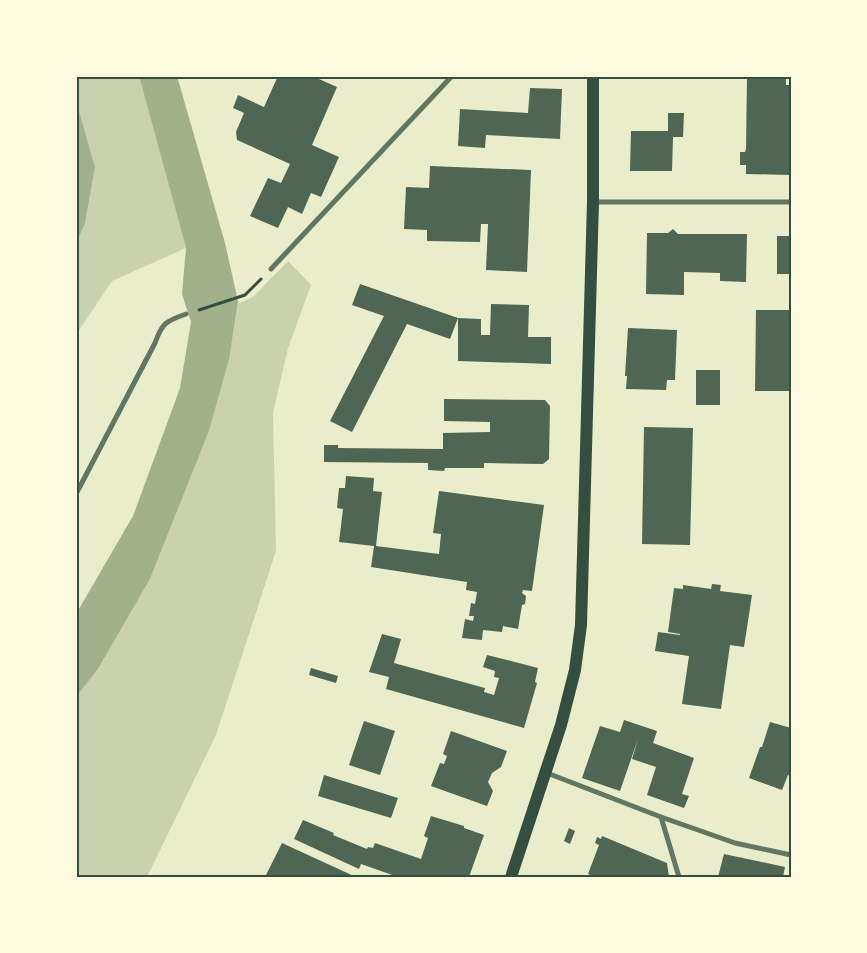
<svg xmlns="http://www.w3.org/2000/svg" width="867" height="953" viewBox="0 0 867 953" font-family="Helvetica,sans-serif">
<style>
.green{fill:#cad2ad}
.water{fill:#a3b18a}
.building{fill:#4f6655}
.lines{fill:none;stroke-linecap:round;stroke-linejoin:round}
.path{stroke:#344e41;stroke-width:3}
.minor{stroke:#617663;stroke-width:5}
.primary{stroke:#344e41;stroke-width:12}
.neatline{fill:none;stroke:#344e41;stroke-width:2}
</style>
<rect width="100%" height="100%" fill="#e9edc9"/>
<path class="green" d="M76,76H139L186,248L112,281L76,335V243L85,224L95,167L76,100Z
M288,261L311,285L288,348L273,413L276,551L216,735L147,877H76V697L98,669L150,579L209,431L229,360L238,304L254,296Z"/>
<path class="water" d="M139,76H177L225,243L236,292L238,302L229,360L209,431L150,579L98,669L76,697V614L133,516L180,388L191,322L182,294L186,248Z
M76,100L95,167L85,224L76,243Z"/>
<path class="building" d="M278,76H312L337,87L312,145L339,157L321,197L311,193L302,214L288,207L278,228L250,216L268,178L281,183L290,164L237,140L236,132L244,113L233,108L238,95L264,107Z
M747,76H786V85H791V175L746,174V165H740V152H745L746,149Z
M530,88L562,89L560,139L486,135L485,148L458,146L460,109L528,113Z
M668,113H684L683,137H673L672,171H630L631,131H668Z
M430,166L531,170L527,272L486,270L488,224H481L480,242L427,241V230L404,229L406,187L429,188Z
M673,229L678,234H747L746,282L720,281V273L684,272V295L646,294L647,233H668Z
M777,236H791V274H777Z
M360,284L458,318L450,339L407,324L352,432L330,421L384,316L352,305Z
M491,304L529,305L528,337H551V364L458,361V318L481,319V335H490Z
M756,310H791V391H755Z
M628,328L677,330L675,380H667L666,390L626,389L627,376H625Z
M696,370H720V405H696Z
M444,399L545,400L550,406L549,459L543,464L484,463V468H445L444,471L428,470V463L324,462V445H338V448L443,449V433L490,432V422L444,421Z
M644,427L693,428L690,545L642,544Z
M346,476L374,478L373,491L382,492L376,546L439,554L441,534L433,533L439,491L544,505L532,591L523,590L522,593L526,596L525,604L522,605L518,629L503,626L502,632L483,630L482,640L462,638L465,619L473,621L474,616H469L471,603L475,604L477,592L466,590L467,582L371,567L374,546L339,542L343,509L337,508L339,488H345Z
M712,584L721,585L720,591L752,595L744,647L730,645L721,709L682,704L689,656L655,651L658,632L680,635V634L668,632L674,588L683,589V585L711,589Z
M382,634L401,639L394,663L485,688L484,692L494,695L499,678L494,677L495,671L483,667L487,655L538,668L535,682L537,683L524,728L386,689L389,677L369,672Z
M311,668L338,676L336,683L309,675Z
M624,720L657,731L653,743L694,758L682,794L689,796L684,808L647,795L656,767L632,759L638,739L620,791L582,778L600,726L620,732Z
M364,721L395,731L380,775L349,765Z
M770,722L791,728V776L788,775L782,790L749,778L760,747H762Z
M451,731L507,751L501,767L492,773L488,782L493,791L487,806L431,786L440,763L444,764L447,756L443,754Z
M324,775L398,798L391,818L318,796Z
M431,816L464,826V828L484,835L469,877H398L361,864L359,869L294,839L303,820L334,833L333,835L367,849L368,847L373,848L375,843L421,859L428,838L424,836Z
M569,828L575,831L570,844L564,841Z
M602,836L667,863L669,877H595L588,874L599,845L595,843L597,837L601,839Z
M282,843L356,877H265Z
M724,854L785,867L783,877H718Z"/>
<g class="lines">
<path class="path" d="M199,310L245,295L261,279"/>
<path class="minor" d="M594,202H791
M271,269L452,76
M76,494L155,343C162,323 166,321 186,314
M547,773L661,817L679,877
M661,817L735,843L791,855"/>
<path class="primary" d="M511,877L561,725L575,670L581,625L593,202V76"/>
</g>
<rect width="867" height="953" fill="none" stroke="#fefae0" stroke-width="155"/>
<rect x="78" y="78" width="712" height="798" class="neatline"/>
</svg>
